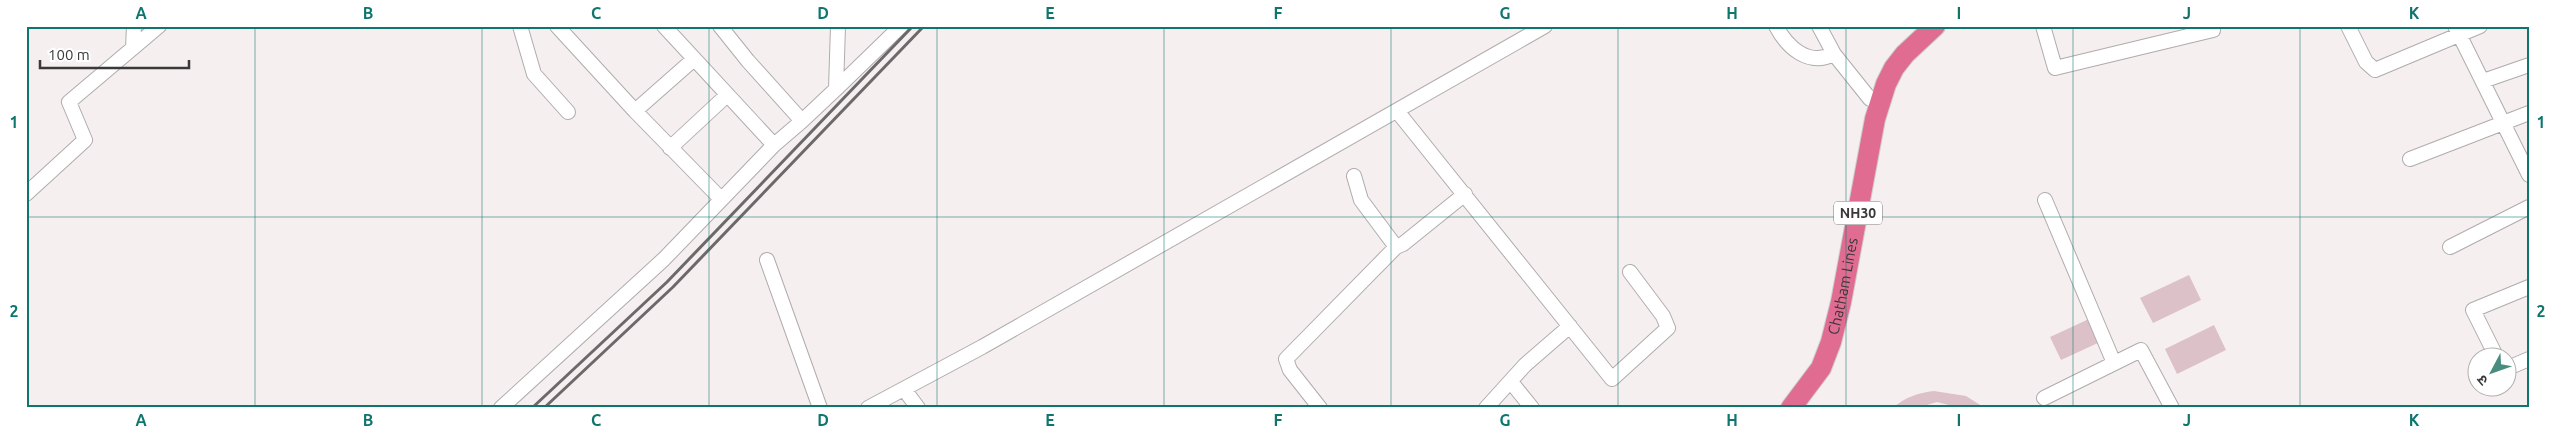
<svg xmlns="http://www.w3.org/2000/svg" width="2555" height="434" viewBox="0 0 2555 434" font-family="Ubuntu,'Noto Sans Devanagari',sans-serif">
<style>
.green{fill:#dcc1c8}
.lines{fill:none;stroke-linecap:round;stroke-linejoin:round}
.minor-casing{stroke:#b0abac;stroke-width:16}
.highway-casing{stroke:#cccbcc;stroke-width:22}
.minor{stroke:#fff;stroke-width:14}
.highway{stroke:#e06c92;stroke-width:20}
.rail{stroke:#6c696a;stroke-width:3}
.grid{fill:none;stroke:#0f766e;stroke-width:1;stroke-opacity:0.55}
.labels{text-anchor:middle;stroke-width:4;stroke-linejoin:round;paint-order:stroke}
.shield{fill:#fff;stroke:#757474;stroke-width:1}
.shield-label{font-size:14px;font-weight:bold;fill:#3a3839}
.street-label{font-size:15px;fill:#3a3839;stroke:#fff}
.neatline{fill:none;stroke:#0f766e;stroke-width:2}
.grid-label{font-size:16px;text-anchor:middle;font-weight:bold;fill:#0f766e}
</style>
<rect width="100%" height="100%" fill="#f5eff0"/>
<path class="green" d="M2189,275L2201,300L2153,323L2140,298Z
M2089,319L2100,342L2061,360L2050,337Z
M2214,325L2226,350L2177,374L2165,349Z
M1934,391L1966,396L1985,408H1960L1937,402L1917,408H1893C1905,397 1918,393 1934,391Z"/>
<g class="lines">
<g class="minor-casing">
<path id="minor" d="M520,26L534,74L568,112
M557,26L635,111L721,199
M664,26L774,145
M1776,26C1787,47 1808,67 1834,54
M1819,26L1834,54L1870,99
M2043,26L2055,68L2213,30V26
M2348,26L2366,62L2375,70L2480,26
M2455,26L2529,175
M133,48L134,26
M2483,81L2529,65
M836,89L901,26
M635,111L694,59
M1397,111L1612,379L1668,328L1663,316L1630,272
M802,121L836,89L838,26
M670,148L726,96
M2410,159L2529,113
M1354,176L1361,200L1396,247
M26,194L85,140L69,102L159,26
M2045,200L2114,363
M2450,247L2529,207
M767,260L820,408
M2496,356L2473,310L2529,287
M2508,368L2529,359
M1511,382L1532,408
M904,389L918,408
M2044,398L2141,350L2172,408
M501,408L664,259L774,145L802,121L748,61L720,26
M868,408L982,347L1545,26
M1320,408L1290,370L1286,359L1396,247L1403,244L1465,194
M1486,408L1525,365L1570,326"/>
</g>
<g class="highway-casing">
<g id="highway">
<path id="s1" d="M1791,408L1821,368L1831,342L1841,302L1875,119L1886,84L1894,68L1905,54L1935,26"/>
</g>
</g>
<use href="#minor" class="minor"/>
<use href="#highway" class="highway"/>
<path class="rail" d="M532,408L667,282L913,26
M544,408L673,287L924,26"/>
</g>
<path class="grid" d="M255,26V408M482,26V408M709,26V408M937,26V408M1164,26V408M1391,26V408M1618,26V408M1846,26V408M2073,26V408M2300,26V408M26,217H2529"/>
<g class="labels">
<rect class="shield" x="1834" y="201.5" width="48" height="23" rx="4"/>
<g class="shield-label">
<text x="1858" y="218">NH30</text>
</g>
<g class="street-label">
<text dy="5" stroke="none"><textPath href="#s1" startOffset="135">Chatham Lines</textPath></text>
</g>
</g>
<rect width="2555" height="434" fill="none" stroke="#ffffff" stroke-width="55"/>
<g transform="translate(2492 372) rotate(229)"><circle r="24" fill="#ffffff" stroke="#b0afb0"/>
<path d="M0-4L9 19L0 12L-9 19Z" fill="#498d81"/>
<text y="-8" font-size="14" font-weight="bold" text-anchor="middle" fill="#3a3839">उ</text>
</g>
<path d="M40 60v8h149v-8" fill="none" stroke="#3a3839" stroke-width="2.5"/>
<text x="48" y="60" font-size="15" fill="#3a3839" stroke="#ffffff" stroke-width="4" paint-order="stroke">100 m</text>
<rect x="28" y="28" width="2500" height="378" class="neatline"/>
<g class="grid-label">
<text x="141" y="19">A</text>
<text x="368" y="19">B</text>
<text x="596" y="19">C</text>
<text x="823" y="19">D</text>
<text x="1050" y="19">E</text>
<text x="1278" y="19">F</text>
<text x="1505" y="19">G</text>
<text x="1732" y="19">H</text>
<text x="1959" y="19">I</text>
<text x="2187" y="19">J</text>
<text x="2414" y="19">K</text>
<text x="14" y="128">1</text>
<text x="2541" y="128">1</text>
<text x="14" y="317">2</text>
<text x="2541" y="317">2</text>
<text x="141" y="426">A</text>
<text x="368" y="426">B</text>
<text x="596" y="426">C</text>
<text x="823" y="426">D</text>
<text x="1050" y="426">E</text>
<text x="1278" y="426">F</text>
<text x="1505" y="426">G</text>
<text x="1732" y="426">H</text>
<text x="1959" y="426">I</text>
<text x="2187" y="426">J</text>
<text x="2414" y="426">K</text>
</g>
</svg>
